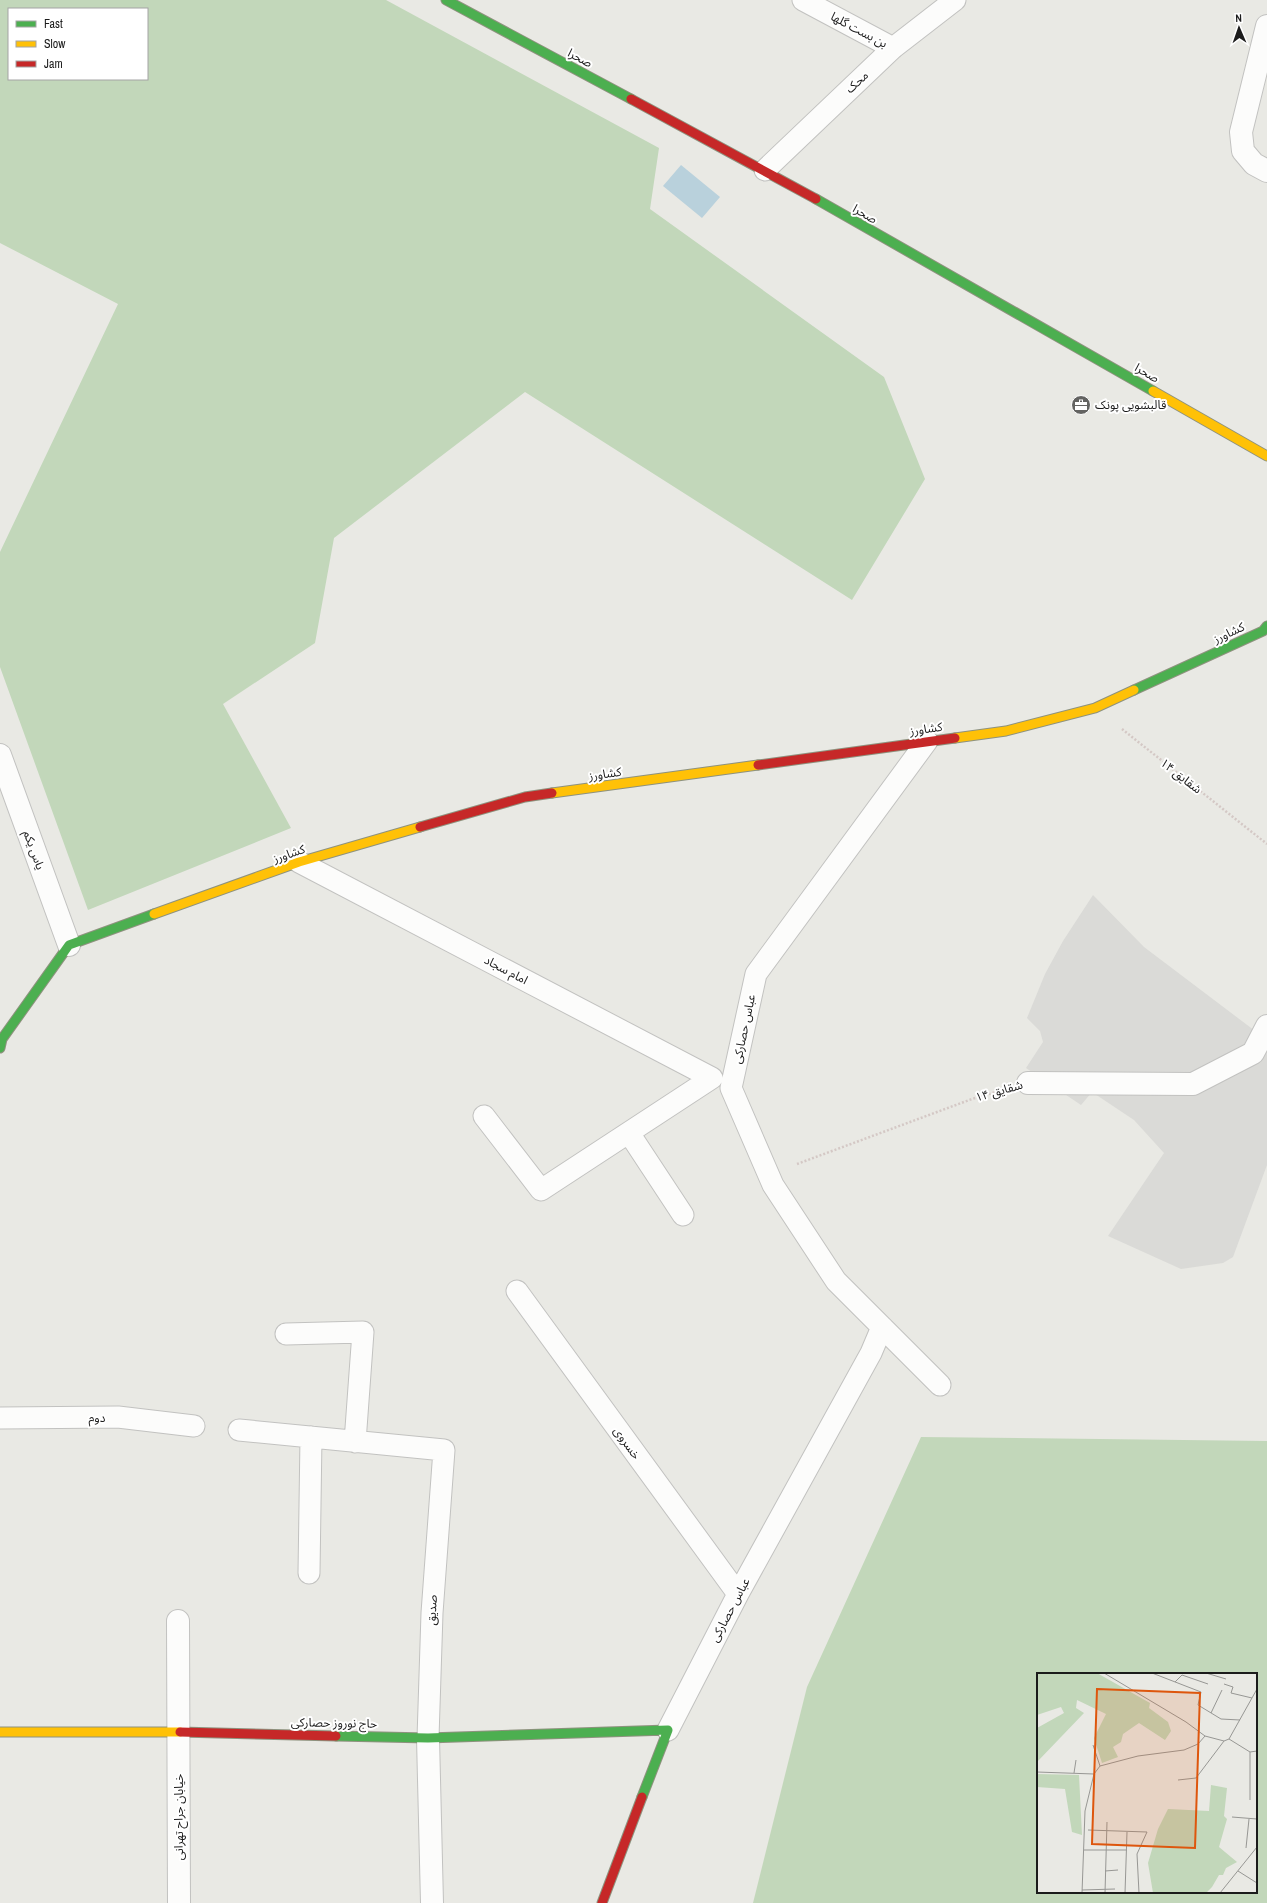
<svg xmlns="http://www.w3.org/2000/svg" width="1267" height="1903" viewBox="0 0 1267 1903" font-family="'Archivo Narrow','Noto Sans Arabic',sans-serif">
<style>
.forest{fill:#c2d7ba;fill-rule:evenodd}
.parking{fill:#dadad7}
.water{fill:#b9d1dc}
.lines{fill:none;stroke-linecap:round;stroke-linejoin:round}
.lane-casing{stroke:#c2c2c0;stroke-width:23}
.street-casing{stroke:#c2c2c0;stroke-width:24}
.fast-casing{stroke:#8e927e;stroke-width:11}
.slow-casing{stroke:#8e927e;stroke-width:11}
.jam-casing{stroke:#8e927e;stroke-width:11}
.path{stroke:#d4c8c5;stroke-width:2.5;stroke-dasharray:2 2;stroke-linecap:butt}
.lane{stroke:#fcfcfb;stroke-width:21}
.street{stroke:#fcfcfb;stroke-width:22}
.fast{stroke:#4caf50;stroke-width:9}
.slow{stroke:#ffc107;stroke-width:9}
.jam{stroke:#c62828;stroke-width:9}
.labels{text-anchor:middle;stroke-width:4;stroke-linejoin:round;paint-order:stroke}
.street-label{font-size:12px;fill:#1b1b1b;stroke:#fff}
.poi-label{font-size:12px;fill:#1b1b1b;stroke:#fff;text-anchor:start}
.inset-road{fill:none;stroke:#979794;stroke-width:1}
.view{fill:#de560d;fill-opacity:0.15;stroke:#de560d;stroke-width:2}
.inset-edge{fill:none;stroke:#1b1b1b;stroke-width:2}
</style>
<rect width="100%" height="100%" fill="#e9e9e4"/>
<path class="forest" d="M0,0H386L659,148L650,209L884,377L925,479L852,600L525,392L334,538L315,643L223,704L291,828L88,910L0,667V552L118,304L0,243ZM9,9H147V79H9Z
M921,1437L1267,1441V1903H753L807,1687ZM1038,1674H1256V1892H1038Z"/>
<path class="parking" d="M1093,895L1144,947L1267,1040V1165L1233,1257L1223,1263L1181,1269L1108,1236L1164,1153L1134,1120L1092,1092L1081,1105L1026,1068L1043,1042L1040,1031L1027,1018L1045,974L1063,941Z"/>
<path class="water" d="M681,165L720,197L702,218L663,186Z"/>
<g class="lines">
<g class="lane-casing">
<path id="lane" d="M803,0L893,48
M765,170L893,48L955,0
M927,741L756,974L731,1088L773,1185L836,1281L940,1385
M299,862L712,1078L541,1190L484,1116
M629,1133L683,1215
M517,1291L738,1594
M286,1334L363,1332L355,1442
M0,1418L118,1417L194,1426
M239,1430L444,1450L432,1613L428,1738
M309,1573L311,1437
M668,1730L738,1594L871,1353L882,1327"/>
</g>
<g class="street-casing">
<path id="street" d="M1267,26L1241,132L1243,151L1254,164L1267,171
M0,755L69,945
M1028,1083L1193,1084L1253,1053L1267,1026
M178,1621L179,1903
M428,1738L432,1903"/>
</g>
<g class="fast-casing">
<path id="fast" d="M446,0L631,99
M816,199L1153,391
M1134,690L1263,631L1267,626
M0,1048L2,1039L69,945L154,914
M336,1736L428,1738L668,1730L642,1797"/>
</g>
<g class="slow-casing">
<path id="slow" d="M1153,391L1267,456
M955,738L1006,731L1095,708L1134,690
M552,793L758,765
M154,914L299,862L420,827
M0,1732H180"/>
</g>
<g class="jam-casing">
<path id="jam" d="M631,99L816,199
M758,765L955,738
M420,827L525,797L552,793
M180,1732L336,1736
M602,1903L642,1797"/>
</g>
<path class="path" d="M1122,729L1267,844
M797,1164L972,1099L999,1091"/>
<use href="#lane" class="lane"/>
<use href="#street" class="street"/>
<use href="#fast" class="fast"/>
<use href="#slow" class="slow"/>
<use href="#jam" class="jam"/>
</g>
<defs>
<g id="office-disc" transform="scale(1)"><circle r="9.5" fill="#636361" stroke="#fff"/><path d="M-6-3h4V-5.5h4V-3h4V5H-6ZM-1-4.5V-3h2v-1.5ZM-6 0V1H6V0Z" fill="#fff"/></g>
</defs>
<g fill-rule="evenodd">
<use href="#office-disc" x="1081" y="405"/>
</g>
<g class="labels">
<g class="street-label">
<text transform="translate(859 30) rotate(28)" y="4">بن بست گلها</text>
<text transform="translate(580 58) rotate(28)" y="4">صحرا</text>
<text transform="translate(857 82) rotate(-43)" y="4">محک</text>
<text transform="translate(865 214) rotate(30)" y="4">صحرا</text>
<text transform="translate(1147 373) rotate(30)" y="4">صحرا</text>
<text transform="translate(1229 633) rotate(-25)" y="4">کشاورز</text>
<text transform="translate(926 729) rotate(-8)" y="4">کشاورز</text>
<text transform="translate(605 774) rotate(-8)" y="4">کشاورز</text>
<text transform="translate(1181 776) rotate(38)" y="4">شقایق ۱۴</text>
<text transform="translate(34 850) rotate(70)" y="4">یاس یکم</text>
<text transform="translate(289 854) rotate(-19)" y="4">کشاورز</text>
<text transform="translate(506 970) rotate(28)" y="4">امام سجاد</text>
<text transform="translate(744 1029) rotate(-78)" y="4">عباس حصارکی</text>
<text transform="translate(999 1091) rotate(-16)" y="4">شقایق ۱۴</text>
<text x="97" y="1422">دوم</text>
<text transform="translate(627 1443) rotate(54)" y="4">خسروی</text>
<text transform="translate(432 1610) rotate(-87)" y="4">صدیق</text>
<text transform="translate(730 1610) rotate(-62)" y="4">عباس حصارکی</text>
<text transform="translate(334 1723) rotate(1)" y="4">حاج نوروز حصارکی</text>
<text transform="translate(179 1817) rotate(-90)" y="4">خیابان جراح تهرانی</text>
</g>
<g class="poi-label">
<text x="1095" y="409">قالبشویی پونک</text>
</g>
</g>
<g transform="translate(1037 1673)">
<rect width="220" height="220" fill="#e9e9e4"/>
<path d="M0,0H60L113,30L112,35L131,49L134,58L128,67L102,50L86,61L84,69L76,74L81,84L65,90L57,65L69,41L40,27L39,35L47,40L0,89V55L27,40L24,34L0,42ZM0,101L42,102L45,162L35,159L28,116L0,114ZM174,112L190,115L187,143L190,146L182,174L200,189L189,195L186,202H182L175,214L169,220H116L111,190L121,156L131,136L172,138Z" fill="#c2d7ba"/>
<path class="inset-road" d="M67,0L149,49L168,63M115,0L164,19L161,32L184,46L203,47M169,0L189,6M138,9L145,2L171,11M187,11L196,14L194,20L215,25M174,40L185,17M192,66L220,16M192,66L213,79L220,78M56,72L63,93M0,99L57,101M37,100L39,87M141,107L159,105L187,68M213,127V79M195,144L220,146M51,157L110,159L100,181L102,220M209,175L212,146M47,177H90M68,198L81,197M201,198L220,210M45,217L78,216M45,220L48,138L57,101L63,93L101,83L147,77L161,71L168,63L187,68L192,66M68,220L70,149M88,220L90,159M183,220L220,174"/>
<path class="view" d="M60,16L163,20L158,175L55,171Z"/>
<rect width="220" height="220" class="inset-edge"/>
</g>
<rect x="8" y="8" width="140" height="72" fill="#ffffff" stroke="#a4a4a4"/>
<rect x="16" y="21" width="20" height="6" fill="#4caf50" stroke="#a4a4a4"/>
<text x="44" y="28" font-size="12" fill="#1b1b1b">Fast</text>
<rect x="16" y="41" width="20" height="6" fill="#ffc107" stroke="#a4a4a4"/>
<text x="44" y="48" font-size="12" fill="#1b1b1b">Slow</text>
<rect x="16" y="61" width="20" height="6" fill="#c62828" stroke="#a4a4a4"/>
<text x="44" y="68" font-size="12" fill="#1b1b1b">Jam</text>
<g transform="translate(1239 28) rotate(358)" stroke="#ffffff" stroke-width="3" paint-order="stroke">
<path d="M0-3L7 15L0 10L-7 15Z" fill="#1b1b1b"/>
<text y="-6" font-size="11" font-weight="bold" text-anchor="middle" fill="#1b1b1b">N</text>
</g>
</svg>
